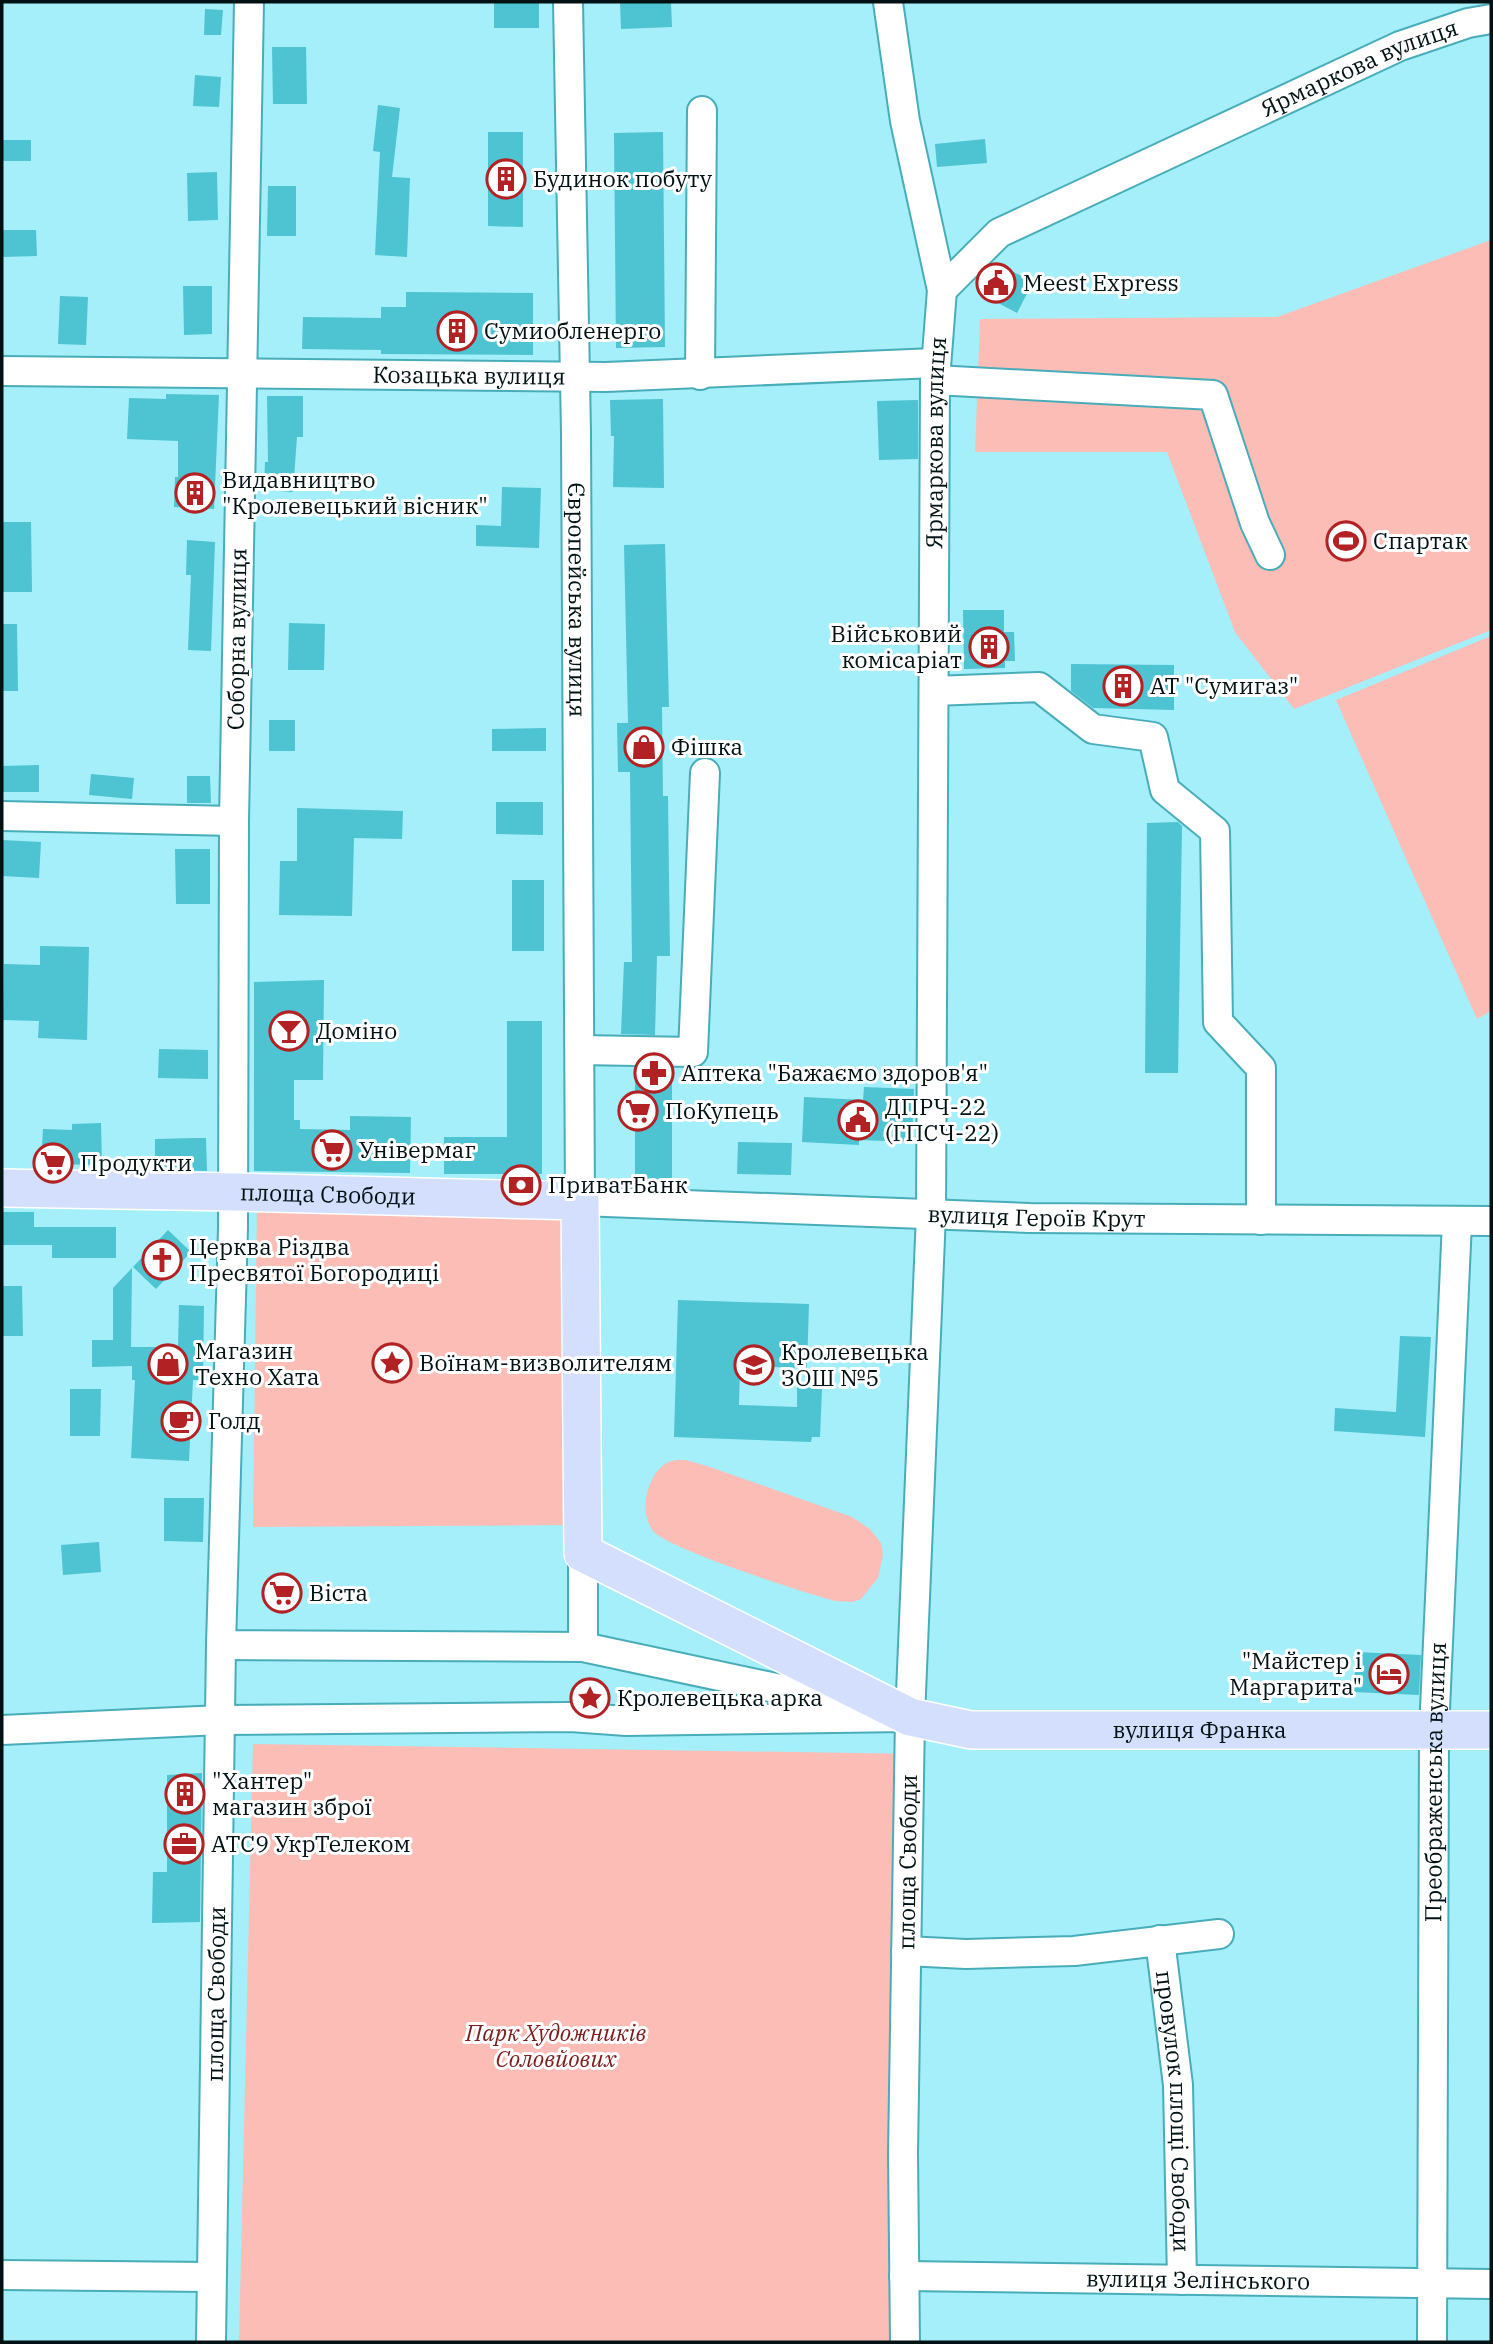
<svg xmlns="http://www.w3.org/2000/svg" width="1493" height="2344" viewBox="0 0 1493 2344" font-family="'IBM Plex Serif',serif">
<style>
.green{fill:#fcbdb6}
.building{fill:#4ec3d1}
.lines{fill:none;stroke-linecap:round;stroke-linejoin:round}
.minor-casing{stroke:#48adb9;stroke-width:32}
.major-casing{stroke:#fff;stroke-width:40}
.minor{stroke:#fff;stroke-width:28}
.major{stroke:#d3dffc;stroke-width:37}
.labels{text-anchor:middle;stroke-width:6;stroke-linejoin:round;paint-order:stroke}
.street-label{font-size:23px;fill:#001114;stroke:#fff}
.poi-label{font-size:23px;fill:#001114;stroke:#fff;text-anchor:start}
.park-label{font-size:23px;font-style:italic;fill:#7b1d1c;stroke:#fff}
</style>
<rect width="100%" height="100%" fill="#a4eff9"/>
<path class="green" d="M1491,240V630L1294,709L1235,632L1167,452H975L980,319L1277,317Z
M1491,636V1011L1477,1019L1336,700Z
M257,1199L573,1207V1525L253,1527Z
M676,1460H686L710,1467L852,1517L870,1529L881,1543L883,1555L878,1578L861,1599L852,1602L835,1601C807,1594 666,1548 653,1531C644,1519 644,1503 648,1490C653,1475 660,1463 676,1460Z
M253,1744L922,1754L914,2342H239Z"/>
<path class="building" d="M494,2H539V28H494Z
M620,2H671L672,27L621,29Z
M205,9L223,10L221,35H204Z
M272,47H306L307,104H273Z
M195,75L221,77L219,107L193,106Z
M378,105L400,108L392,177L410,178L407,257L375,255L380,152L373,151Z
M488,132H523V227L488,226Z
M663,132L665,347L616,348L614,133Z
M985,139L987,163L937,167L935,144Z
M2,140H31V161H2Z
M217,172L218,220L188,221L187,173Z
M268,186H296V236H267Z
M2,230H36L37,256L2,257Z
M1002,266L1033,282L1017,313L985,296Z
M183,286H212V334L184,335Z
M406,292L533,293V355L381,354V350L302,349L303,317L381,318V307H406Z
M60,296L88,297L86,345L58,344Z
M166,394L219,395L214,509L174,507L175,477H178V441L127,439L129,398L166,399Z
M267,396H303V437H297L293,492L264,490L265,462H268Z
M663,399L664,488L613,487L614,436H611L610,400Z
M918,400V459L879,460L877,401Z
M502,487L541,488L539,548L476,546V525L501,526Z
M2,522H31L32,592H2Z
M187,540L215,542L211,651L188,650L191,575H186Z
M665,544L669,707H662L663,796H668L670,956H657L655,1035L621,1034L624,962H632L630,772H618L617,723H628L624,545Z
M963,610H1004V632H1014L1015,661H1005V668L964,669Z
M289,623L325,624L324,670H288Z
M2,624H17L18,691H2Z
M1071,664L1174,665V710L1093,708L1071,691Z
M269,720H295V751H269Z
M546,728V751H492V729Z
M39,765V792H2V766Z
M91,774L134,778L132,799L89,795Z
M187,776H210L211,803H187Z
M496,802H543V835L496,834Z
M297,808L403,811L402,839L354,838L352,916L279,915L280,861H297Z
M1178,822L1182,826L1178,1073H1145L1147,823Z
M2,840L41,842L39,878L2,876Z
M175,849H210V904H176Z
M512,880H544V951H512Z
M40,946L89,947L87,1040L38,1038L39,1021L3,1020L4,964L40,965Z
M324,980L323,1080H294V1120H300V1129L350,1130V1116L411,1117L410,1173L254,1171V982Z
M507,1021H542V1174H444V1137H507Z
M159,1049L208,1050V1079L158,1078Z
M635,1071H672V1188L635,1186Z
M864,1087L914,1089L912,1142L859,1140V1145L802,1142L804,1097L863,1100Z
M101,1123L102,1165L41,1164L43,1129L72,1130V1124Z
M197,1138H206L207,1171L155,1170V1139Z
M738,1142L792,1143L791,1175L737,1174Z
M2,1212H34V1227H116V1258H52V1245H2Z
M168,1230L191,1252L156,1289L133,1267Z
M132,1268L131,1347H178L179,1305L204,1306L203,1380H193L189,1461L131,1458L135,1380H132V1366L92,1367V1340H113V1288Z
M2,1286H22L23,1336H2Z
M678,1300L809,1304L807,1368L740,1366L739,1405L797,1407V1387L822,1388L820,1437H812L811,1442L674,1437Z
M1400,1336L1431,1337L1425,1437L1334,1431L1335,1408L1396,1412Z
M70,1389H101L100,1436H70Z
M164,1498H204L203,1542L164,1541Z
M99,1542L101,1572L63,1575L61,1545Z
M293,1581L294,1605L270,1606L269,1582Z
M1356,1652L1421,1655L1419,1695L1354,1692Z
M202,1773L200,1922L152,1923L153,1872H167V1775Z"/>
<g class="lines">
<g class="minor-casing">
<g id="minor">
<path d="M249,2L234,821L233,1228L221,1645L583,1647V1553"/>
<path id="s1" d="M568,2L576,433L580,1201L1030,1218L1491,1221"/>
<path d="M888,2L905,121L942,290"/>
<path id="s2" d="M2,371L606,377L935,363"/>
<path d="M700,375L702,111"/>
<path d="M935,380L1213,395L1255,523L1270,555"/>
<path d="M934,691L1039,687L1093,729L1153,737L1165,790L1215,831L1218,1022L1261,1068V1220"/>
<path d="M2,816L234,821"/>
<path d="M580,1050L693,1052L705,773"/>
<path d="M583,1647L860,1706"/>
<path d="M2,1730L221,1720L571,1717L626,1721L907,1717"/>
<path id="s3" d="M1160,1940L1178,2085L1182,2280"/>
<path d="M906,1951L966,1954L1074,1951L1219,1934"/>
<path d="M2,2275L211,2277"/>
<path id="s4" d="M904,2276L1491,2284"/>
<path id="s5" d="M211,2342L221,1645"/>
<path id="s6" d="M905,2342L903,2153L910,1717L931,1214L935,380L942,290L999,233L1400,46L1468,23L1491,19"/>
<path id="s7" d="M1432,2342L1434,1731L1457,1222"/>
</g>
</g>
<g class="major-casing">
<g id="major">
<path id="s8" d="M2,1188L234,1192L580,1201L583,1553L910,1717L971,1730H1491"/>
</g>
</g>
<use href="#minor" class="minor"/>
<use href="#major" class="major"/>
</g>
<defs>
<g id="building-ring" transform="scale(2.0125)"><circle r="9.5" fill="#fff" stroke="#b22123" stroke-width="1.5"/><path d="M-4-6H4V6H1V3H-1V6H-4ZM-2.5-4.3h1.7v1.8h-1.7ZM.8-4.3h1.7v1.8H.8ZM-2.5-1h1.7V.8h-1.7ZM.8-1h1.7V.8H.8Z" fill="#b22123"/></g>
<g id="civic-ring" transform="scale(2.0125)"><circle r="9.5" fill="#fff" stroke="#b22123" stroke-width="1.5"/><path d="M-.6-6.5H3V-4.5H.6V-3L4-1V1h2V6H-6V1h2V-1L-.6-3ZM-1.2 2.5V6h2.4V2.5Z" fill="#b22123"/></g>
<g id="stadium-ring" transform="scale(2.0125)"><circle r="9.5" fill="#fff" stroke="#b22123" stroke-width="1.5"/><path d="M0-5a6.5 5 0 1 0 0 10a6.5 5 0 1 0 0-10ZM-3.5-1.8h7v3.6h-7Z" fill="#b22123"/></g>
<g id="shop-ring" transform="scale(2.0125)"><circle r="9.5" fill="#fff" stroke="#b22123" stroke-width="1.5"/><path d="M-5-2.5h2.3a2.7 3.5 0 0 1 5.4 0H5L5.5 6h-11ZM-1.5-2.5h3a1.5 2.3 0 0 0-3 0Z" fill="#b22123"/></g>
<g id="bar-ring" transform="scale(2.0125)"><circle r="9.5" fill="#fff" stroke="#b22123" stroke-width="1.5"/><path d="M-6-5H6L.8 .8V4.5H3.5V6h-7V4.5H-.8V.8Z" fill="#b22123"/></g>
<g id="pharmacy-ring" transform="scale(2.0125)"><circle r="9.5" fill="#fff" stroke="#b22123" stroke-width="1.5"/><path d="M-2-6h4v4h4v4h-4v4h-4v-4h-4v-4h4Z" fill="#b22123"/></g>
<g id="supermarket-ring" transform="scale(2.0125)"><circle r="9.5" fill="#fff" stroke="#b22123" stroke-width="1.5"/><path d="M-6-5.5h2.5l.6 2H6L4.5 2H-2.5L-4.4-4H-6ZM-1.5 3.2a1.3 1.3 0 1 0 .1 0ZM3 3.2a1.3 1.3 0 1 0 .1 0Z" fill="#b22123"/></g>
<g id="bank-ring" transform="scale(2.0125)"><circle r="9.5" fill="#fff" stroke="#b22123" stroke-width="1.5"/><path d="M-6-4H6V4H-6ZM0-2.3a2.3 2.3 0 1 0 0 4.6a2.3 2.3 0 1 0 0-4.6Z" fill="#b22123"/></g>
<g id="church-ring" transform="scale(2.0125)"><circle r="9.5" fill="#fff" stroke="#b22123" stroke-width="1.5"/><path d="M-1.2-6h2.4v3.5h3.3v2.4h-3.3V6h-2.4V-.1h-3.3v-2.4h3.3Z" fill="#b22123"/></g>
<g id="sight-ring" transform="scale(2.0125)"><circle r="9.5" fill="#fff" stroke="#b22123" stroke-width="1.5"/><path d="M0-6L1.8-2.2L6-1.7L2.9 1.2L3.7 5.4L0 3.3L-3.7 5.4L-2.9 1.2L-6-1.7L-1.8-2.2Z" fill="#b22123"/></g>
<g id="school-ring" transform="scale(2.0125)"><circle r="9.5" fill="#fff" stroke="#b22123" stroke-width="1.5"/><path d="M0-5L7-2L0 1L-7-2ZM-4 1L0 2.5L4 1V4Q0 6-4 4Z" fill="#b22123"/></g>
<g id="cafe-ring" transform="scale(2.0125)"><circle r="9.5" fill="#fff" stroke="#b22123" stroke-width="1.5"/><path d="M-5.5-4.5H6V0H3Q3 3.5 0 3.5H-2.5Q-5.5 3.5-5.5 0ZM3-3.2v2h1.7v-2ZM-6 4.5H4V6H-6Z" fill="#b22123"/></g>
<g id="hotel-ring" transform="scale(2.0125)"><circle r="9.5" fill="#fff" stroke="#b22123" stroke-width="1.5"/><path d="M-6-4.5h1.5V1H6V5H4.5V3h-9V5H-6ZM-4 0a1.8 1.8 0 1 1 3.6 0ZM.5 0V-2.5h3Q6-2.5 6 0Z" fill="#b22123"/></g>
<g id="office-ring" transform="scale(2.0125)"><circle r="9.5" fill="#fff" stroke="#b22123" stroke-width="1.5"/><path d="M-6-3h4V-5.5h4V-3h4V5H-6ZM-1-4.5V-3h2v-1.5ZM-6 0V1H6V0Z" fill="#b22123"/></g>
</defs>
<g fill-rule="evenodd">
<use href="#building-ring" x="506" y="179"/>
<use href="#civic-ring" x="996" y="283"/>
<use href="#building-ring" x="457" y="331"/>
<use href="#building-ring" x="195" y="493"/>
<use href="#stadium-ring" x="1346" y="541"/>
<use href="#building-ring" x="989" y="647"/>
<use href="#building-ring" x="1123" y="686"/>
<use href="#shop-ring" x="644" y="747"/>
<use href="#bar-ring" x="289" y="1031"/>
<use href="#pharmacy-ring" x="654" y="1073"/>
<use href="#supermarket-ring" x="638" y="1111"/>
<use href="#civic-ring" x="858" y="1120"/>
<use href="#supermarket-ring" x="332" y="1150"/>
<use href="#supermarket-ring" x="53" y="1163"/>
<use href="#bank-ring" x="521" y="1185"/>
<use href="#church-ring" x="162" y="1260"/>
<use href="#sight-ring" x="392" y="1363"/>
<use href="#shop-ring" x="168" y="1364"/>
<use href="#school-ring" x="754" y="1365"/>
<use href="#cafe-ring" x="181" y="1421"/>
<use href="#supermarket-ring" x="282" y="1593"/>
<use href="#hotel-ring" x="1389" y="1674"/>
<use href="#sight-ring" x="590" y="1698"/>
<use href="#building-ring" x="185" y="1794"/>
<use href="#office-ring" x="184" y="1844"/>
</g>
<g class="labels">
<g class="street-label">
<text dy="8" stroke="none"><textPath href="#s6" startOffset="2530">Ярмаркова вулиця</textPath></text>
<text dy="8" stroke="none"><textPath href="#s2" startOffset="467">Козацька вулиця</textPath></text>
<text dy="8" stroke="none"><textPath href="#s6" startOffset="1900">Ярмаркова вулиця</textPath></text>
<text dy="8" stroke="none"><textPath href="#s1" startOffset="598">Європейська вулиця</textPath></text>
<text transform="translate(237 639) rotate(-89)" y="8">Соборна вулиця</text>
<text dy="8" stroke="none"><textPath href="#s8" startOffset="326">площа Свободи</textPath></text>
<text dy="8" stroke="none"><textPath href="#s1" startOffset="1656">вулиця Героїв Крут</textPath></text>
<text dy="8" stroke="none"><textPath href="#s8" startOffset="1587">вулиця Франка</textPath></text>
<text dy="8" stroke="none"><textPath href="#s7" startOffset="560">Преображенська вулиця</textPath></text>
<text dy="8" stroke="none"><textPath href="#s6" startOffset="480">площа Свободи</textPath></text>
<text dy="8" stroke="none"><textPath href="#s5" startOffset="348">площа Свободи</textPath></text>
<text dy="8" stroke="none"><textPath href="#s3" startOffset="172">провулок площі Свободи</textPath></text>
<text dy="8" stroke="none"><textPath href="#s4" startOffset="294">вулиця Зелінського</textPath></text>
</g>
<g class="poi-label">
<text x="533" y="187">Будинок побуту</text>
<text x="1023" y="291">Meest Express</text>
<text x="484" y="339">Сумиобленерго</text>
<text x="222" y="488">Видавництво<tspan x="222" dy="26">"Кролевецький вісник"</tspan></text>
<text x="1373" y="549">Спартак</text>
<text x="962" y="642" text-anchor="end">Військовий<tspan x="962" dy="26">комісаріат</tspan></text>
<text x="1150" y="694">АТ "Сумигаз"</text>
<text x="671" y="755">Фішка</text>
<text x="316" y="1039">Доміно</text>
<text x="681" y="1081">Аптека "Бажаємо здоров'я"</text>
<text x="885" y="1115">ДПРЧ-22<tspan x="885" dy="26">(ГПСЧ-22)</tspan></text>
<text x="665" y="1119">ПоКупець</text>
<text x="359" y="1158">Універмаг</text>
<text x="80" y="1171">Продукти</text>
<text x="548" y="1193">ПриватБанк</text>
<text x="189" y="1255">Церква Різдва<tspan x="189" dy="26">Пресвятої Богородиці</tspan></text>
<text x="195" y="1359">Магазин<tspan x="195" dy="26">Техно Хата</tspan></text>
<text x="781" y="1360">Кролевецька<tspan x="781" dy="26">ЗОШ №5</tspan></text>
<text x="419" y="1371">Воїнам-визволителям</text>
<text x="208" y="1429">Голд</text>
<text x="309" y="1601">Віста</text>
<text x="1362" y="1669" text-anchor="end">"Майстер і<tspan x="1362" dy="26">Маргарита"</tspan></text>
<text x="617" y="1706">Кролевецька арка</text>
<text x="212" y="1789">"Хантер"<tspan x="212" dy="26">магазин зброї</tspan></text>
<text x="211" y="1852">АТС9 УкрТелеком</text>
</g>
<g class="park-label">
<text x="556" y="2041">Парк Художників<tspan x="556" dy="26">Соловйових</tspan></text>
</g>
</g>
<rect width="1493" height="2344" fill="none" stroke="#001114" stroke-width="7"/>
</svg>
